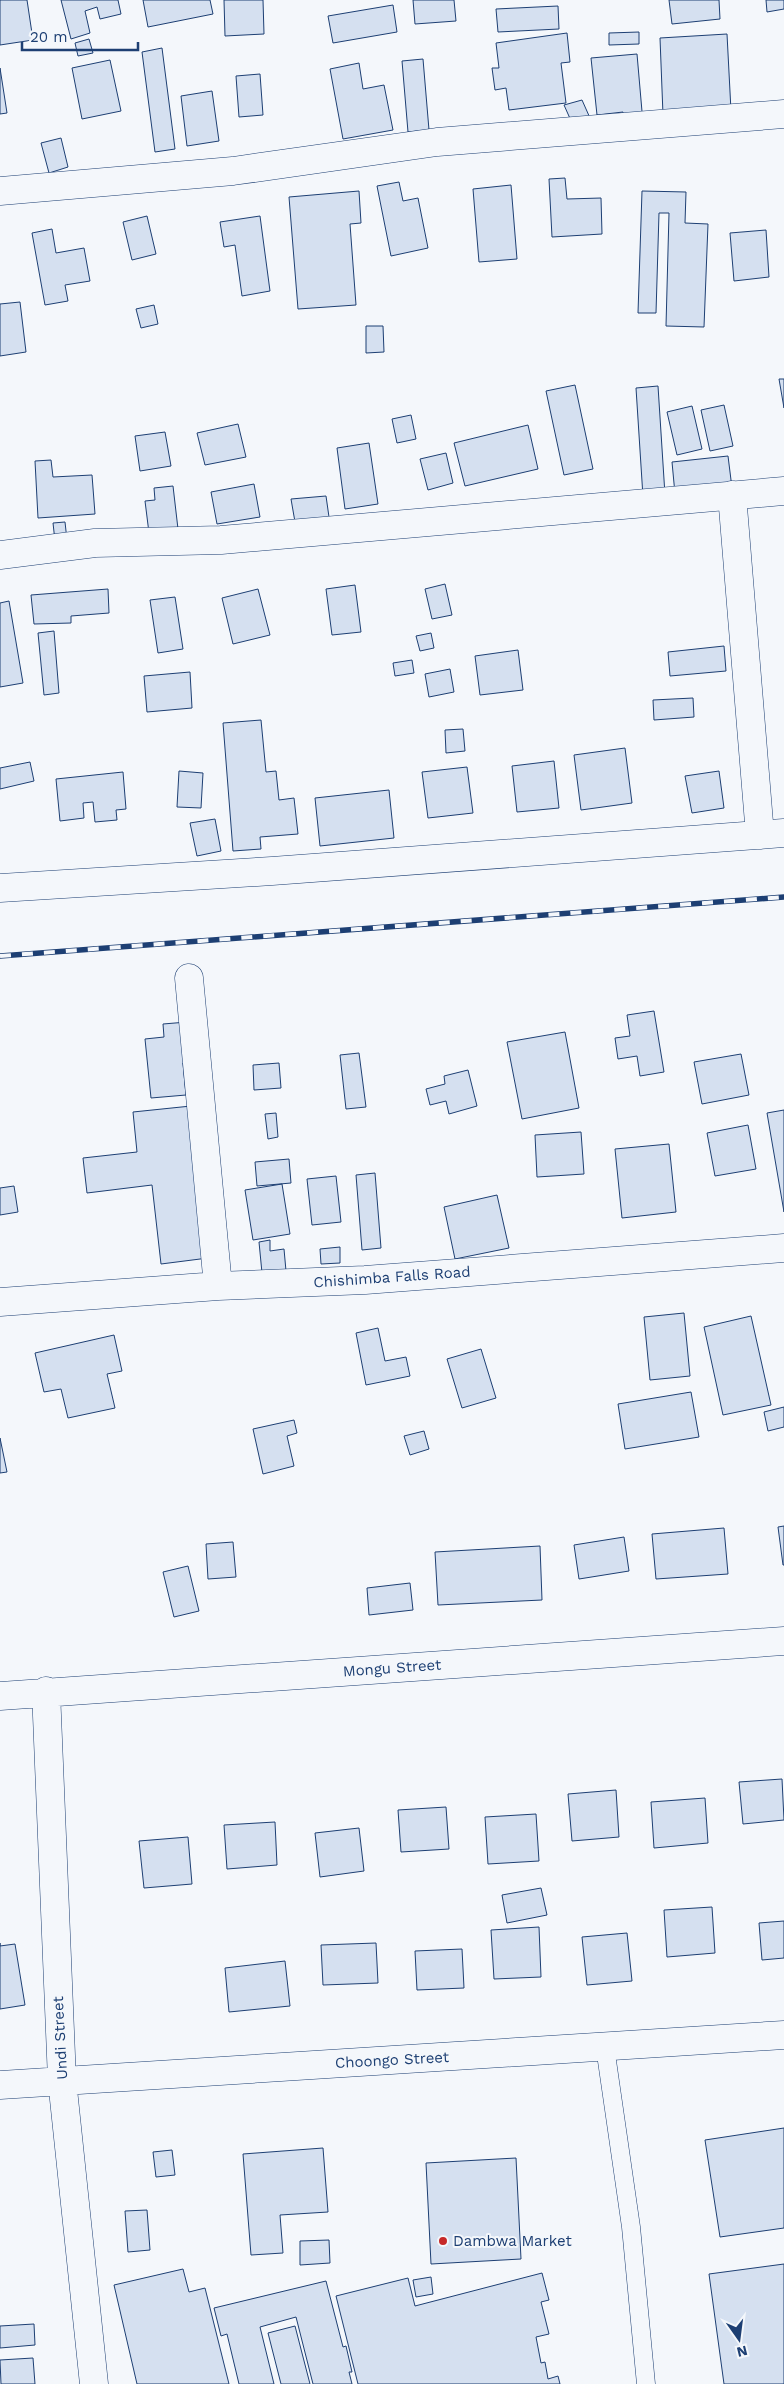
<svg xmlns="http://www.w3.org/2000/svg" width="784" height="2384" viewBox="0 0 784 2384" font-family="'Work Sans',sans-serif">
<style>
.building{fill:#d5e0f0;stroke:#1d3f73}
.lines{fill:none;stroke-linecap:round;stroke-linejoin:round}
.service-casing{stroke:#1d3f73;stroke-width:19}
.minor-casing{stroke:#1d3f73;stroke-width:29}
.service{stroke:#f4f7fb;stroke-width:18}
.minor{stroke:#f4f7fb;stroke-width:28}
.rail-casing{stroke:#1d3f73;stroke-width:5.5}
.rail{stroke:#f4f7fb;stroke-width:4;stroke-dasharray:11;stroke-linecap:butt}
.poi-dot{fill:#c62828;stroke:#f4f7fb;stroke-width:2}
.labels{text-anchor:middle;stroke-width:4;stroke-linejoin:round;paint-order:stroke}
.street-label{font-size:15px;fill:#1d3f73;stroke:#f4f7fb}
.poi-label{font-size:15px;fill:#1d3f73;stroke:#f4f7fb;text-anchor:start}
</style>
<rect width="100%" height="100%" fill="#f4f7fb"/>
<path class="building" d="M0,0H27L33,40L0,45Z
M61,0H118L121,14L100,19L97,7L85,11L90,33L71,39Z
M143,0H210L213,14L148,27Z
M224,0H263L264,34L225,36Z
M413,0H454L456,21L415,24Z
M669,0H719L720,19L672,24Z
M766,0H784V9L767,12Z
M393,5L397,32L333,43L328,16Z
M558,6L559,29L498,32L496,9Z
M639,32V44L609,45V33Z
M567,33L570,62L561,63L566,103L509,110L506,88L495,90L492,68H499L496,43Z
M727,34L731,111L663,115L660,38Z
M89,39L93,53L78,56L75,43Z
M162,48L175,149L155,152L142,52Z
M637,54L643,123L624,125L623,112L597,115L591,58Z
M423,59L429,130L408,132L402,61Z
M110,60L121,111L82,119L72,68Z
M359,63L363,89L384,85L393,130L343,139L330,69Z
M0,68L7,113L0,114Z
M260,74L263,115L239,117L236,76Z
M212,91L219,141L187,146L181,96Z
M582,100L590,118L572,123L564,105Z
M61,138L68,167L49,173L41,143Z
M565,178L567,199L601,198L602,234L552,237L549,179Z
M399,182L403,201L418,198L428,248L391,256L377,186Z
M511,185L517,259L479,262L473,189Z
M359,191L361,223L350,224L356,305L298,309L289,197Z
M642,191L686,192L685,223L708,224L704,327L666,326L669,213H659L656,313H638Z
M147,216L156,254L132,260L123,222Z
M260,216L270,291L242,296L235,245L224,247L220,222Z
M52,229L56,253L84,248L90,281L65,285L68,301L45,305L32,233Z
M766,230L769,277L734,281L730,233Z
M20,302L26,352L0,356V304Z
M154,305L158,324L141,328L136,309Z
M366,326H383L384,352L366,353Z
M779,379H784V408Z
M575,385L593,469L564,475L546,391Z
M658,386L665,495L643,497L636,388Z
M724,405L733,446L710,451L701,410Z
M692,406L702,449L677,455L667,412Z
M411,415L416,439L397,443L392,419Z
M238,424L246,457L205,465L197,433Z
M528,425L538,469L465,486L454,443Z
M165,432L171,466L140,471L135,436Z
M369,443L378,504L345,509L337,448Z
M446,453L453,483L428,490L420,459Z
M728,456L732,488L675,494L672,462Z
M51,460L53,477L92,475L95,514L38,518L35,461Z
M254,484L260,517L217,524L211,492Z
M173,486L178,529L149,533L145,501L155,500L154,488Z
M326,496L329,517L295,522L291,499Z
M65,522L67,540L55,541L53,523Z
M445,584L452,615L432,619L425,589Z
M355,585L361,632L332,635L326,589Z
M108,589L109,613L71,616V623L34,624L31,595Z
M258,589L270,635L233,644L222,598Z
M175,597L183,649L158,653L150,600Z
M9,601L23,683L0,687V603Z
M54,631L59,693L44,695L38,633Z
M431,633L434,648L420,651L416,636Z
M724,646L726,671L670,676L668,652Z
M518,650L523,690L480,695L475,656Z
M412,660L414,673L395,676L393,663Z
M450,669L454,692L429,697L425,674Z
M190,672L192,708L147,712L144,676Z
M693,698L694,717L654,720L653,700Z
M261,720L266,772L276,771L279,800L294,798L298,834L260,837L261,849L233,851L223,723Z
M463,729L465,751L446,753L445,730Z
M625,748L632,803L581,810L574,755Z
M554,761L559,808L517,812L512,766Z
M30,762L34,781L0,789V768Z
M467,767L473,813L428,818L422,772Z
M179,771L203,773L201,808L177,807Z
M719,771L724,808L692,813L685,776Z
M123,772L126,809L116,810L117,820L95,822L93,802L83,803L84,818L60,821L56,779Z
M389,790L394,838L320,846L315,798Z
M215,819L221,851L197,856L190,823Z
M654,1011L664,1072L640,1076L637,1056L618,1059L615,1038L630,1036L627,1015Z
M187,1022L191,1063H183L186,1095L151,1098L145,1039L164,1037L163,1024Z
M565,1032L579,1108L522,1119L507,1042Z
M359,1053L366,1107L346,1109L340,1055Z
M741,1054L749,1095L702,1104L694,1062Z
M279,1063L281,1088L254,1090L253,1065Z
M468,1070L477,1106L449,1114L446,1101L430,1105L426,1089L445,1084L444,1076Z
M191,1106L208,1258L161,1264L152,1185L87,1193L83,1158L137,1152L133,1112Z
M784,1110V1212L767,1113Z
M276,1113L278,1137L268,1139L265,1114Z
M748,1125L756,1169L715,1176L707,1133Z
M581,1132L584,1174L537,1177L535,1135Z
M669,1144L676,1212L622,1218L615,1149Z
M289,1159L291,1183L257,1186L255,1162Z
M375,1173L381,1248L362,1250L356,1175Z
M336,1176L341,1222L312,1225L307,1179Z
M282,1184L290,1234L253,1240L245,1190Z
M14,1186L18,1212L0,1215V1188Z
M497,1195L509,1248L455,1259L444,1207Z
M270,1240V1251L284,1249L286,1271L262,1273L259,1242Z
M340,1247V1263L321,1264L320,1249Z
M684,1313L690,1376L650,1380L644,1317Z
M751,1316L771,1405L723,1415L704,1327Z
M378,1328L385,1361L406,1357L410,1376L366,1385L356,1333Z
M114,1335L122,1371L107,1374L115,1408L68,1418L61,1389L44,1392L35,1353Z
M481,1349L496,1398L462,1408L447,1359Z
M691,1392L699,1437L625,1449L618,1404Z
M784,1407V1427L768,1431L764,1412Z
M294,1420L297,1433L287,1436L294,1466L263,1474L253,1429Z
M424,1431L429,1449L410,1455L404,1436Z
M0,1438L7,1472L0,1473Z
M784,1526V1565H783L778,1527Z
M724,1528L728,1574L656,1579L652,1534Z
M624,1537L629,1571L579,1579L574,1545Z
M233,1542L236,1577L208,1579L206,1544Z
M540,1546L542,1600L438,1605L435,1552Z
M188,1566L199,1611L174,1617L163,1572Z
M410,1583L413,1610L369,1615L367,1588Z
M782,1779L784,1820L743,1824L739,1782Z
M616,1790L619,1837L572,1841L568,1794Z
M705,1798L708,1843L654,1848L651,1802Z
M446,1807L449,1849L401,1852L398,1810Z
M536,1814L539,1861L488,1864L485,1817Z
M275,1822L277,1865L227,1869L224,1825Z
M359,1828L364,1871L320,1877L315,1833Z
M188,1837L192,1884L144,1888L139,1841Z
M541,1888L547,1915L507,1923L502,1895Z
M712,1907L715,1953L667,1957L664,1910Z
M784,1921V1958L762,1960L759,1923Z
M539,1927L541,1977L494,1979L491,1930Z
M627,1933L632,1981L587,1985L582,1937Z
M0,1943V1946L15,1944L25,2005L0,2009Z
M376,1943L378,1983L323,1985L321,1945Z
M462,1949L464,1988L417,1990L415,1951Z
M285,1961L290,2006L229,2012L225,1968Z
M784,2128V2228L720,2237L705,2140Z
M323,2148L328,2212L280,2215L283,2253L251,2255L243,2154Z
M172,2150L175,2175L156,2177L153,2152Z
M516,2158L521,2259L431,2264L426,2163Z
M147,2210L150,2250L128,2252L125,2211Z
M329,2240L330,2263L300,2265V2241Z
M784,2264V2384H724L709,2274Z
M183,2269L189,2292L205,2288L229,2384H137L114,2285Z
M542,2273L549,2300L541,2302L549,2334L536,2337L541,2363L545,2362L548,2379L558,2376L560,2384H358L336,2296L408,2278L415,2306Z
M431,2277L433,2294L416,2297L413,2280Z
M326,2281L343,2347L346,2346L352,2372H349L352,2384H313L296,2317L260,2327L274,2384H239L227,2334L221,2336L214,2308Z
M34,2324L35,2345L0,2348V2326Z
M295,2326L310,2384H281L268,2333Z
M33,2358L35,2384H1L0,2360Z"/>
<g class="lines">
<g class="service-casing">
<path id="service" d="M605,2047L631,2227L646,2384"/>
</g>
<g class="minor-casing">
<path id="minor" d="M0,191L233,171L437,142L784,114
M732,495L760,835
M0,555L95,543L221,540L784,491
M0,888L272,871L784,833
M189,978L218,1286
M0,1302L218,1286L365,1280L784,1248
M46,1691L62,2080L94,2384
M0,1696L784,1641
M0,2085L784,2035"/>
</g>
<use href="#service" class="service"/>
<use href="#minor" class="minor"/>
<g class="rail-casing">
<path id="rail" d="M0,956L784,897"/>
</g>
<use href="#rail" class="rail"/>
</g>
<circle class="poi-dot" cx="443" cy="2241" r="5"/>
<g class="labels">
<g class="street-label">
<text transform="translate(392 1277) rotate(-4)" y="5">Chishimba Falls Road</text>
<text transform="translate(392 1668) rotate(-4)" y="5">Mongu Street</text>
<text transform="translate(60 2038) rotate(-93)" y="5">Undi Street</text>
<text transform="translate(392 2060) rotate(-3)" y="5">Choongo Street</text>
</g>
<g class="poi-label">
<text x="453" y="2246">Dambwa Market</text>
</g>
</g>
<g transform="translate(739 2339) rotate(166)" stroke="#f4f7fb" stroke-width="4" paint-order="stroke">
<path d="M0-4L9 19L0 12L-9 19Z" fill="#1d3f73"/>
<text y="-8" font-size="14" font-weight="bold" text-anchor="middle" fill="#1d3f73">N</text>
</g>
<path d="M22 42v8h116v-8" fill="none" stroke="#1d3f73" stroke-width="2.5"/>
<text x="30" y="42" font-size="15" fill="#1d3f73" stroke="#f4f7fb" stroke-width="4" paint-order="stroke">20 m</text>
</svg>
